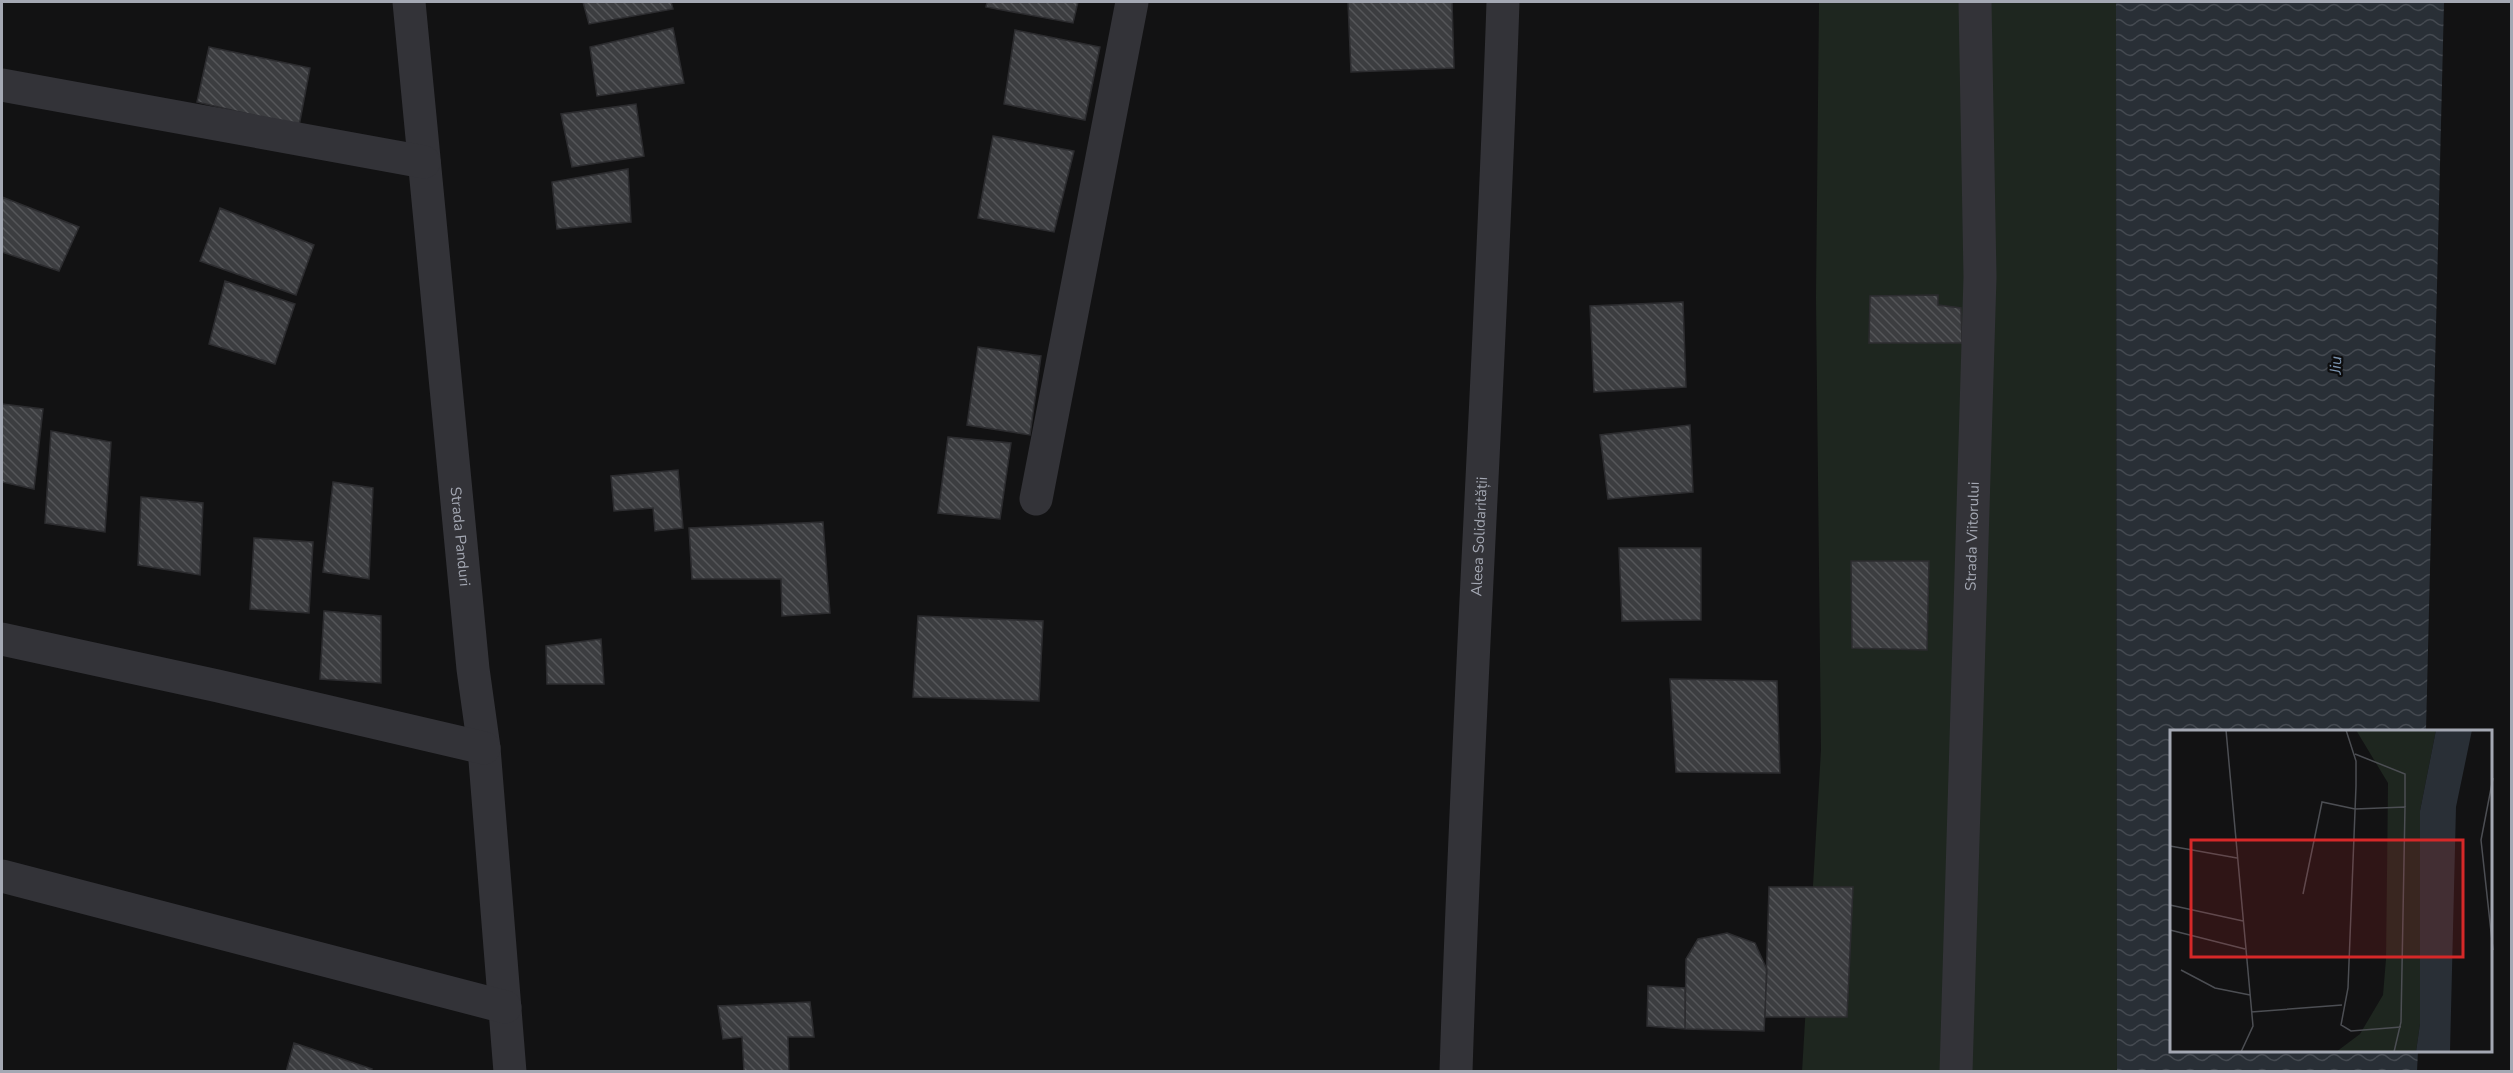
<svg xmlns="http://www.w3.org/2000/svg" width="2513" height="1073" viewBox="0 0 2513 1073" font-family="'Nunito Sans',sans-serif">
<style>
.green{fill:#1e261f}
.water{fill:url(#water-waves)}
.building{fill:url(#building-back-hatch);stroke:#2c2c2f;stroke-width:1.5}
.lines{fill:none;stroke-linecap:round;stroke-linejoin:round}
.minor{stroke:#333338;stroke-width:33}
.labels{text-anchor:middle;stroke-width:4.5;stroke-linejoin:round;paint-order:stroke}
.street-label{font-size:15px;fill:#a4a8b3;stroke:#0d0d0e}
.water-label{font-size:16px;font-style:italic;fill:#7b93ae;stroke:#0d0d0e}
.inset-road{fill:none;stroke:#4c4e53;stroke-width:1.5}
.view{fill:#d62828;fill-opacity:0.15;stroke:#d62828;stroke-width:3}
.inset-edge{fill:none;stroke:#a4a8b3;stroke-width:3}
</style>
<defs>
<pattern id="water-waves" width="16" height="10" patternUnits="userSpaceOnUse" patternTransform="scale(1.5)"><rect width="16" height="10" fill="#292f36"/><path d="M0 5q4-4 8 0t8 0" fill="none" stroke="#454a51"/></pattern>
<pattern id="building-back-hatch" width="6" height="6" patternUnits="userSpaceOnUse" patternTransform="scale(1.5)"><rect width="6" height="6" fill="#3c3d40"/><path d="M-1 5l2 2M0 0l6 6M5-1l2 2" fill="none" stroke="#555659"/></pattern>
</defs>
<rect width="100%" height="100%" fill="#121213"/>
<path class="green" d="M1819,2H2116L2117,1071L1802,1072L1821,750L1816,298Z"/>
<path class="water" d="M2116,2H2444L2426,731H2171V1050L2418,1051L2417,1071H2117Z"/>
<path class="building" d="M583,2H671L673,9L589,24Z
M987,2H1078L1073,23L986,7Z
M1348,2H1452L1454,68L1351,72Z
M673,28L684,83L597,96L590,47Z
M1015,30L1100,47L1085,120L1004,104Z
M209,47L310,68L299,126L197,102Z
M636,104L644,156L572,167L561,114Z
M993,136L1074,151L1054,232L978,218Z
M628,169L631,222L557,229L552,182Z
M2,197L79,227L59,271L2,252Z
M220,208L314,245L296,295L200,261Z
M225,281L295,304L275,364L209,344Z
M1938,295V305L1961,308L1962,343H1869L1870,296Z
M1683,302L1686,387L1594,392L1590,306Z
M978,347L1041,356L1030,435L967,425Z
M2,404L43,409L34,489L2,482Z
M1690,425L1693,492L1608,499L1600,435Z
M51,431L111,442L105,532L45,523Z
M948,437L1011,443L1000,519L938,513Z
M678,470L683,528L655,531L653,508L614,511L611,476Z
M333,482L373,488L369,579L323,572Z
M141,497L203,503L200,575L138,565Z
M823,522L830,613L782,616L781,579H692L689,528Z
M254,538L313,542L309,613L250,609Z
M1619,548H1701V620L1622,621Z
M1851,561H1929L1927,650L1852,648Z
M324,611L381,616V683L320,679Z
M918,616L1043,621L1039,701L913,697Z
M601,639L604,684H547L546,646Z
M1670,679L1777,681L1780,773L1676,772Z
M1769,887H1853L1847,1017H1765Z
M1727,933L1755,943L1767,970L1764,1031L1685,1029L1686,959L1698,939Z
M1648,986L1685,988V1029L1647,1026Z
M810,1002L814,1037H788L789,1072H744L742,1037L723,1039L718,1006Z
M294,1043L372,1069L371,1072H286Z"/>
<g class="lines">
<g class="minor">
<path id="s1" d="M409,2L473,669L484,748L510,1072"/>
<path d="M2,85L424,162"/>
<path d="M1036,499L1132,2"/>
<path d="M2,639L218,686L484,748"/>
<path d="M2,876L505,1007"/>
<path id="s2" d="M1456,1072C1467,715 1491,358 1503,2"/>
<path id="s3" d="M1956,1072L1980,277L1975,2"/>
</g>
</g>
<g class="labels">
<g class="street-label">
<text dy="5" stroke="none"><textPath href="#s1" startOffset="537">Strada Panduri</textPath></text>
<text dy="5" stroke="none"><textPath href="#s2" startOffset="536">Aleea Solidarității</textPath></text>
<text dy="5" stroke="none"><textPath href="#s3" startOffset="536">Strada Viitorului</textPath></text>
</g>
<g class="water-label">
<text transform="translate(2335 365) rotate(-88)" y="6">Jiu</text>
</g>
</g>
<g transform="translate(2170 730)">
<rect width="322" height="322" fill="#121213"/>
<path d="M186,0H266L250,81V294L246,322H166L190,304L213,265L216,229L218,53Z" fill="#1e261f"/>
<path d="M266,0H302L286,77L280,322H246L250,294V81Z" fill="#292f36"/>
<path class="inset-road" d="M56,0L83,296L71,322M176,0L186,31V56L178,258L171,295L181,301L231,297M185,24L235,44V77M323,48L311,110L323,220M0,116L67,128M133,164L152,72L185,79L235,77L231,292L224,322M0,175L73,191M0,200L75,219M11,240L45,258L80,265M81,282L172,275"/>
<path class="view" d="M21,110H293V227H21Z"/>
<rect width="322" height="322" class="inset-edge"/>
</g>
<rect width="2513" height="1073" fill="none" stroke="#a4a8b3" stroke-width="6"/>
</svg>
